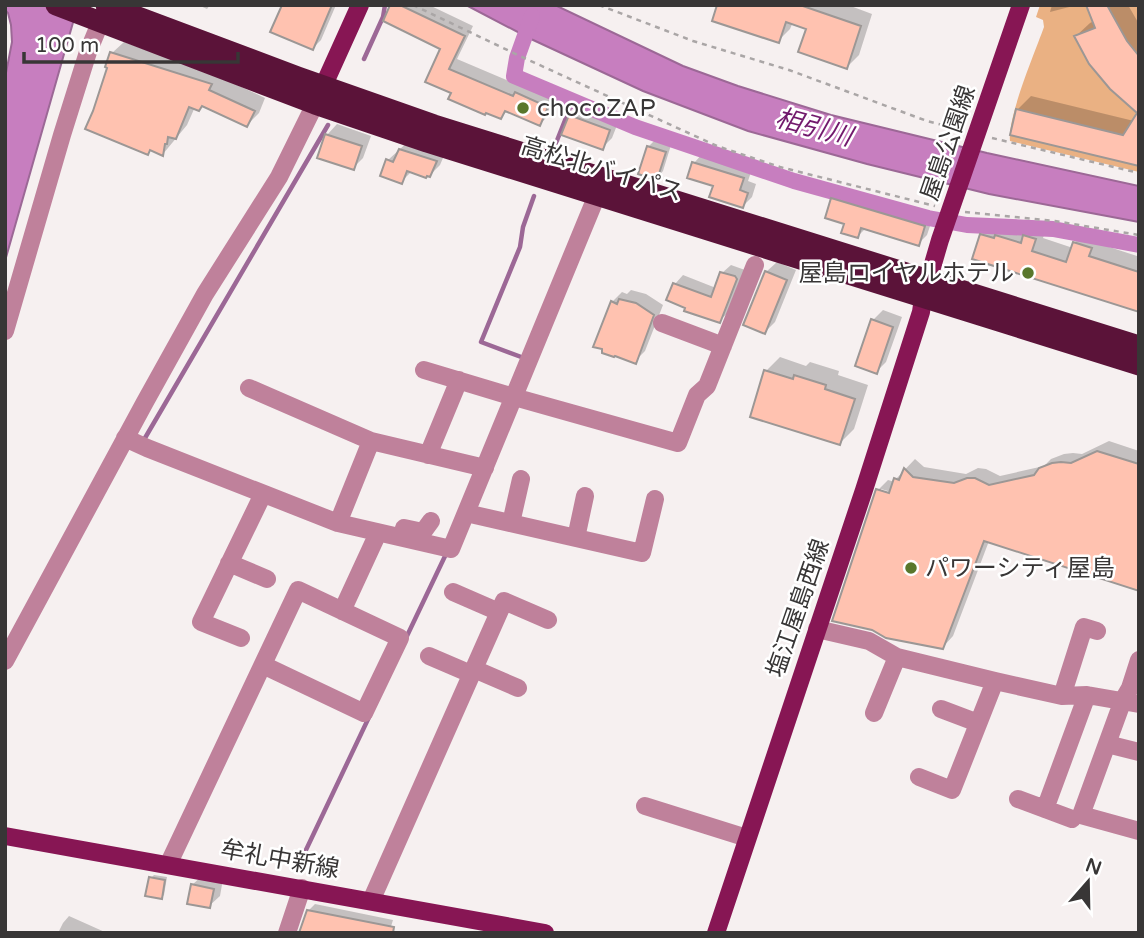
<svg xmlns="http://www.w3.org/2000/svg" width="1144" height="938" viewBox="0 0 1144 938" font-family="'Varela Round','Noto Sans JP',sans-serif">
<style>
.green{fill:#eab183}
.water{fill:#c77ebf;stroke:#9c6896;stroke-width:2}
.shadow{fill:#0003;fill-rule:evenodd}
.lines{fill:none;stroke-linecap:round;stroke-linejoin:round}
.stream{stroke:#9c6896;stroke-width:4.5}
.canal{stroke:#c77ebf;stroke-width:16}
.building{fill:#ffc2b0;stroke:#9c9795;stroke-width:2}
.path{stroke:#aaa6a6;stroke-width:2.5;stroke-dasharray:5 5;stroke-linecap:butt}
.minor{stroke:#bf819b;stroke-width:18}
.major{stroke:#871654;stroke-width:18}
.highway{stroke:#5b1339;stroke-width:21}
.poi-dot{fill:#59772c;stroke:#fff;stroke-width:2.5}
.labels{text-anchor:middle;stroke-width:5;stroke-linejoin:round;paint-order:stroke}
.poi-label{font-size:24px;fill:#383636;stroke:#fff;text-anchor:start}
.street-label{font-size:24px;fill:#383636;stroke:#fff}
.water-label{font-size:26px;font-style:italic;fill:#71196c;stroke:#fff}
</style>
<rect width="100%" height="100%" fill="#f6f0f0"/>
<path class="green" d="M1040,5H1139V172L1010,141C1007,118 1035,52 1044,27L1043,20L1036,17Z"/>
<path class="water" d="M5,5H78L5,261V78L12,42L11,25L8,13L5,10Z
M466,5H555L683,66L738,86L831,115L987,153L1139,186V222L989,194L867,164L748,131L643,91L531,39Z"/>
<path class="shadow" d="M198,5H210L207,9Z
M282,5H336L321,40L313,48Z
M392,5H429L473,26L457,59L523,87L526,84L557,97L550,114L540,124L508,110L501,117L453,92L442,48Z
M719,5H848L872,14L859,55L847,67L808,27L793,22L790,29L778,41Z
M1052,5H1077L1050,12Z
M1088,5H1128L1139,24V112L1076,36L1090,23L1094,21Z
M124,42L220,77L265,98L259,113L247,125L203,105L195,107L187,125L163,154L152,149L148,153L95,112L112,53Z
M1031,96L1134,121L1139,164L1017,110Z
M580,105L619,120L612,138L602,148L570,116Z
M337,124L371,136L363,158L353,168L327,135Z
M411,139L446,151L440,165L430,175L412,171L401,182L388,160Z
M655,140L671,145L663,171L657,178L648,147Z
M703,153L752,169L748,181L756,184L752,197L743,206L715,185L694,163Z
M842,190L933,217L927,235L918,244L866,228L858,236L846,222L833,199Z
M994,222L1006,226L1009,224L1030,230L1037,223L1047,226L1043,238L1073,248L1074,243L1087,230L1103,236L1100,244L1137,256L1139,254V310L981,235Z
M777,262L796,270L775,322L765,332L766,272Z
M731,265L745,270L728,313L719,321L687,306L675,284L683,275L716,288L722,273Z
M631,290L646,294L663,305L645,351L635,361L612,302L622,292L627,294Z
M883,310L902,317L886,362L876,372L873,320Z
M780,357L806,366L810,362L839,371L838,375L868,385L854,429L840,443L766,371Z
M1109,441L1139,451V589L989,541L953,636L943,647L878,490L888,480L895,482L896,479L915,459L924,467L966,474L978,468L986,469L1000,476L1044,466L1051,459L1064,454L1073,453L1082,454ZM881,489L898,494L881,493Z
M154,875L167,877L164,895L161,898L151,878Z
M203,875L223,879L220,896L209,906L192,885Z
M315,904L393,920L389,933L308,911Z
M69,916L107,933H58L63,923Z"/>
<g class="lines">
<path class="stream" d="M364,59L383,17L385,5
M556,143L573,100
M524,358L481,342L520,247L523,227L534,196
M145,438L328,125
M406,638L446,554
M296,871L370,715"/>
<path class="canal" d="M532,16L517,58L514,76L635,127L794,181L928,218L967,225L1053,229L1139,245"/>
</g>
<path class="building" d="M282,5H332L313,50L270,32Z
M390,5H400L465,36L449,69L513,96L515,92L548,107L540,126L505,111L501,119L486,113L485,115L448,99L451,93L425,82L440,49L383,21Z
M717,5H800L861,26L847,69L798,52L806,29L786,22L779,43L712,21Z
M1086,5H1107L1127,41L1139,56V166L1010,135L1016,109L1123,135L1137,113L1110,89L1089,64L1074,36L1095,28Z
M110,52L212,84L209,90L255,111L247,127L202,106L199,111L189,107L176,139L168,137L167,144H165L163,156L150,150L148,155L85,129L93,111L107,68L105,67Z
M569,115L610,130L603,150L561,135Z
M325,134L362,146L354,170L317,158Z
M647,146L666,152L657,180L638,174Z
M399,149L437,161L430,177L427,176L426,178L407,171L402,184L380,176L386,159L393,162Z
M692,162L744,178L740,190L748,193L743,208L709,197L713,186L687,178Z
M831,198L925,226L919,246L861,228L858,238L841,233L844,224L825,218Z
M980,234L994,238L995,235L1021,243L1023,235L1036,239L1032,251L1066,262L1073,242L1092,248L1089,256L1139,272V312L972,259Z
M765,271L787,280L765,334L743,325Z
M720,272L735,276L737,279L720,323L684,311L685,308L666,300L673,283L711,297Z
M619,299L636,303L654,315L636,364L615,356L614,357L602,353V349L593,347L611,301L617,304Z
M871,319L893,327L877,374L855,366Z
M764,370L793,379L794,375L826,385L825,389L855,399L840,445L750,417Z
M1097,451L1139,464V591L984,541L943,649L886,638L872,630L832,621L876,489L889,493L894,478L899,480L904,468L913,477L954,483L967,478H975L989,485L1034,475L1039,468L1052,463L1061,462L1071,463Z
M149,877L165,880L162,899L145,896Z
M191,884L214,889L210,908L187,904Z
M307,910L394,927L393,933H299Z"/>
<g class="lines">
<path class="path" d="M413,5L522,57L717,146L780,167L935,206
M599,5L693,41L789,70L927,121L962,130
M992,138L1139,173
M965,212L1055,221L1139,235"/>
<path class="minor" d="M662,323L723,346
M5,331L62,135L88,52L105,11
M424,370L514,397L678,443L697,395L707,386L755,265
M249,388L371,441L338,523
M125,438L147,448L338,523L451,549L597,195
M371,441L485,468
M428,455L459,380
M466,513L642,553L655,499
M511,523L521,479
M404,528L423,532L431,521
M576,538L585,496
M229,563L267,579
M453,592L499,612
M342,611L378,533
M817,629L869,641L897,657L995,681L1062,696L1087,695L1139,704
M241,638L201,622L263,494
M429,656L471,674
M1139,660L1130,688L1123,700L1081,815L1139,831
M5,661L145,402L205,294L279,177L315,104
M474,669L518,688
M1062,696L1084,627L1097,631
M941,709L978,723
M874,713L897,657
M1107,744L1139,752
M919,777L952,790L995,681
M1018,799L1072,819
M645,806L747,838
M1045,809L1087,695
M168,865L298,590L400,638L364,713L263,665
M371,901L504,601L548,620
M287,933L302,888"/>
<path class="major" d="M318,98L360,5
M5,836L545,933
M716,933L864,490L921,312L923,298L940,240L1021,5"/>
<path class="highway" d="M56,5L315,104L427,142L1139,365
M106,5L298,77L434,125L1139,346"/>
</g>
<g class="poi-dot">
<circle cx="523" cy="108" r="7"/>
<circle cx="1028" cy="273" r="7"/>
<circle cx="911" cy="568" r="7"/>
</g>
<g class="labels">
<g class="poi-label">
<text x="537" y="116">chocoZAP</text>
<text x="1014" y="281" text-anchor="end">屋島ロイヤルホテル</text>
<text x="925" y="576">パワーシティ屋島</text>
</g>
<g class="street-label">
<text transform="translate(948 143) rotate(-71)" y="8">屋島公園線</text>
<text transform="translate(602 169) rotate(17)" y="8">高松北バイパス</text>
<text transform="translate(798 608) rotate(-71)" y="8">塩江屋島西線</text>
<text transform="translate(280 859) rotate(10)" y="8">牟礼中新線</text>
</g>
<g class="water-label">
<text transform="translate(814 127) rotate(15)" y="9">相引川</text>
</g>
</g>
<rect width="1144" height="938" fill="none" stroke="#383636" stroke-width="14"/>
<g transform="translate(1088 882) rotate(20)" stroke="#ffffff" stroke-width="5" paint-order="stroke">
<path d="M0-5L12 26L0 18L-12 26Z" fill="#383636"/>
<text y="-10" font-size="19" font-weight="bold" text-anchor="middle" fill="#383636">N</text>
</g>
<path d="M24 52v10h214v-10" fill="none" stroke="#383636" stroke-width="3.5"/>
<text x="35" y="52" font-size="21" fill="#383636" stroke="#ffffff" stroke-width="5" paint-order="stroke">100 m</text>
</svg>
